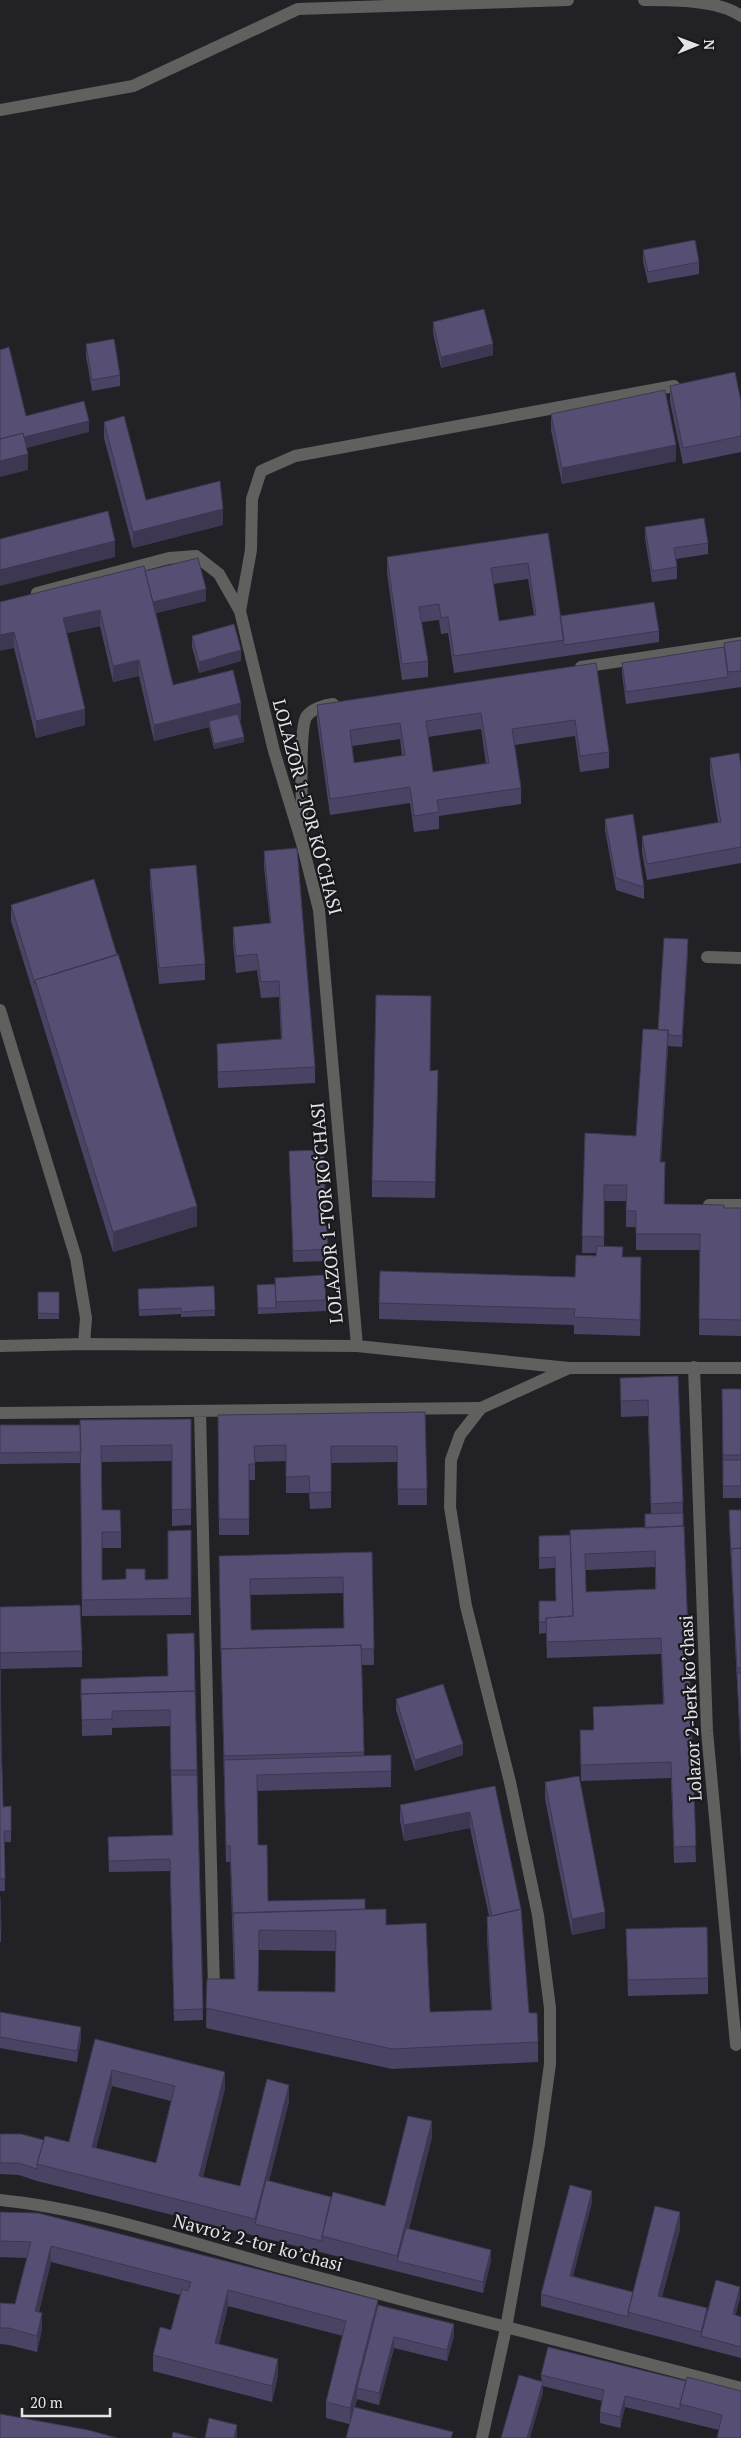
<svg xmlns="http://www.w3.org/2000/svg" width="741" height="2438" viewBox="0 0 741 2438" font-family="'PT Serif',serif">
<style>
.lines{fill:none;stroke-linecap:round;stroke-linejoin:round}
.service{stroke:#60605e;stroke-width:12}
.minor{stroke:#60605e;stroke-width:12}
.wall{fill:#4b4364;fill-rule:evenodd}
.shaded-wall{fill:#3d3751}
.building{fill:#574e74;stroke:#3d3751;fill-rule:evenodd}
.labels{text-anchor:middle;stroke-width:4.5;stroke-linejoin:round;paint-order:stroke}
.street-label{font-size:18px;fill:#e4e4e7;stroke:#19181d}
</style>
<rect width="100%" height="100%" fill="#222226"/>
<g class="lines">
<path class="service" d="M240,611L251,550L252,499L261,471L295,456L674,386
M581,667L741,643
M302,838C303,815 298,734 306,717C311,709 325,705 333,704
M707,957L741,958
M0,1010L76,1258L86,1318L84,1344
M709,1205H741
M506,2328L539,2144L550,2064V2008L538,1915L510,1782L466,1606L450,1507L451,1460L460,1435L481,1408L569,1368"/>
<path class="minor" d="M644,0C674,0 719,0 741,16
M0,110L133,86L298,9L568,0
M37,593L169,558L196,556L219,574L240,611L274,751L302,843L319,910L357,1346
M0,1346L84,1344L357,1346L569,1368H741
M694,1367L707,1731L736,2045
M200,1411L214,1990
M0,1413L481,1408
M0,2200C97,2210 193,2244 287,2269C438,2310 590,2349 741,2388
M482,2438L506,2328"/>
</g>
<path class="wall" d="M643,250L699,262V274L648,283L643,261Z
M433,322L493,355L441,368L433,333Z
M86,344L120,375V386L92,391L86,356Z
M670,386L741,402V452L683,464L670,402Z
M551,414L676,461L562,484L551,430Z
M104,422L146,500L223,525L133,548L104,438Z
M645,527L708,543V554L676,559L677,567V579L652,582L645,538Z
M548,533L560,616L659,631V642L454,673L448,633L441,634L439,620L422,622L428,661V677L402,680L387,573V557ZM528,579L534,615L499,621L493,584Z
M145,571L206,601L156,613L173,685L241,719L240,720L244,742L214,749L209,727L154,741L139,676L113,682L100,626L67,633L85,725L36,738L14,648L0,602Z
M192,636L241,661L199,673L192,647Z
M741,640V687L626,704L622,674V663L724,647V643Z
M596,663L609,752V768L580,772L575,736L515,745L521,788V804L439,816V829L414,832L410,803L330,815L317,721V705ZM481,729L486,764L433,772L428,737ZM400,739L402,756L354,763L352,746Z
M710,758L741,766V863L647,880L642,852V836L718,822L710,774Z
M605,819L644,887V899L616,890L605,830Z
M264,851L315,1067V1083L218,1088L217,1044L281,1040L279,997L261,998L257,970L236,973L233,943V927L270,923L264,867Z
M150,869L205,964V980L159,984L150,885Z
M11,905L197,1226L113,1252L11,921Z
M688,951L682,1047L668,1046L661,1162L665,1178L664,1204L724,1208H741V1336L699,1335L700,1250H636V1227H626V1201H604V1247L623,1257L641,1273L640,1336L574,1334V1325L379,1319V1303L575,1277L596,1256V1253H582L585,1133L636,1136L658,1030Z
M438,1070L435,1198L372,1197V1181L430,1071Z
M289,1151L328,1249V1261L293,1262Z
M257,1285L326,1300V1311L258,1314Z
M214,1286L215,1316L181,1317V1314L139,1316L138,1289Z
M38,1292H59V1319H38Z
M678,1376L696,1862L674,1863L671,1778L581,1781L580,1730H593V1707L663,1704L661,1654L547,1658L546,1633L539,1634V1601H556L555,1568L539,1569V1536L570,1535L645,1528L651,1514L648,1416L621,1417L620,1378ZM655,1567V1589L586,1592V1570Z
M722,1389H741V1498H723Z
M425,1412L427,1505H398L397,1462L331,1463V1508L310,1509L309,1493H286V1461L255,1462V1480H249V1535H219L218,1415Z
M191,1419V1525L172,1526V1461L101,1462L102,1510L121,1532V1548H102V1580L168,1579L191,1530V1615L82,1616L81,1463L0,1464V1425H80Z
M729,1510H741V1763L729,1522Z
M372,1552L374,1665H362L364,1756L391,1755V1787L257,1791L258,1845L268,1901L365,1909L386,1925L430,2012L491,2010L487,1937V1917L489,1916L470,1828L404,1841L400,1821V1805L495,1786L529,2013L538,2042V2062L392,2069L206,2028L207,1979H234L230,1862H226L219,1572ZM343,1593L344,1628L251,1630L250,1595ZM259,1950L336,1951L335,1992L258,1991Z
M0,1607L82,1651V1667L0,1669L3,1807L11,1806V1842H4L5,1891H0Z
M194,1633L203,2020L174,2021L170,1871L109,1872L108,1848V1837L172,1835L170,1726L112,1728V1735L82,1736L81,1679L168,1676Z
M396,1699L463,1755L415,1771L396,1710Z
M545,1782L605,1928L572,1935L545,1799Z
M0,1897L1,1931V1942H0Z
M626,1929L708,1978V1994L628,1996Z
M0,2012L81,2039L77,2062L0,2048Z
M95,2039L225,2088L203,2177L240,2186L289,2101L269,2181L331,2197L385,2206L432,2137L409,2229L491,2261L483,2293L37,2181L19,2175L0,2174V2134L44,2140L69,2142ZM112,2086L171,2101L156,2163L96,2148Z
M592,2202L573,2276L633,2292L680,2229L662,2297L707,2312L740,2298L735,2315L741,2317V2358L541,2306V2294Z
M0,2212L378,2305L454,2336L447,2361L394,2348L379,2405L357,2399L355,2407L453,2438L349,2424L326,2418V2402L343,2336L228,2306L219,2344L278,2375L272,2402L153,2371V2355L171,2330L180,2295L51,2262L39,2312L42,2329L37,2352L9,2345L0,2344V2303L15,2304L27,2258L0,2257Z
M541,2375L686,2381L741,2391L719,2430L625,2407L620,2428L600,2423V2412L602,2401L543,2386V2393Z"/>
<path class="shaded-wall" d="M493,344V355L441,368V357Z
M89,421V432L0,455V443Z
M676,445V461L562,484V468Z
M28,454V470L0,477V461Z
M223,509V525L133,548V532Z
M115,541V557L0,586V570Z
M206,589V601L152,614V602Z
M100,610V626L63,634V618Z
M14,632V648L0,651V635Z
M241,650V661L199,673V662Z
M139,660V676L113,682V666Z
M241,703V719L210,727L209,721V727L154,741V725Z
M85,709V725L36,738V721Z
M244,737V742L214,749V744Z
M688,939V951L682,1047V1036Z
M668,1030V1046L660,1178V1162Z
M665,1162V1178L664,1220V1204Z
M197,1206V1226L113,1252V1232Z
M641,1257V1273L640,1336V1320Z
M463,1744V1755L415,1771V1760Z
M470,1812V1828L404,1841V1825Z
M605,1912V1928L572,1935V1919Z
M81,2027V2039L77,2062V2051Z
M112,2070V2086L92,2164V2147Z
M225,2072V2088L199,2192V2176Z
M289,2085V2101L258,2225L255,2224V2219Z
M432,2121V2137L400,2261H397V2256Z
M592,2191V2202L570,2287V2276Z
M680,2212V2229L658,2312V2296Z
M51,2246V2262L35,2327V2311Z
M491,2250V2261L483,2293V2282Z
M740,2287V2298L733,2326V2314Z
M228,2290V2306L215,2359V2343Z
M378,2300V2316L357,2388V2399L350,2424V2408Z
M707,2308V2324L701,2336V2332Z
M42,2313V2329L37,2352V2336Z
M454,2324V2336L447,2361V2350Z
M394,2337V2348L379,2405V2393Z
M278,2359V2375L272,2402V2386Z
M543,2382V2393L530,2438H527Z
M625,2396V2407L620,2428V2417Z
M237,2425V2438H234Z"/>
<path class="building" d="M695,240L699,262L648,272L643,250Z
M484,309L493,344L441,357L433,322Z
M114,339L120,375L92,380L86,344Z
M9,347L26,416L84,401L89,421L24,437L23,433L0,439V350Z
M735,372L741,402V436L683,448L670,386Z
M665,390L676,445L562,468L551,414Z
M124,416L146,500L220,481L223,509L133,532L104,422Z
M23,433L28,454L0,461V439Z
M108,511L115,541L0,570V539Z
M704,518L708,543L674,548L677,567L652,571L645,527Z
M548,533L564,640L454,656L448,617L441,618L439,604L419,607L428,661L402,664L387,557ZM528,563L536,615L499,621L491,568Z
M198,558L206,589L153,602L145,571Z
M144,566L173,685L233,670L241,703L154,725L139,660L113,666L100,610L63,618L85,709L36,721L14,632L0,635V602Z
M654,602L659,631L564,645L560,616Z
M234,624L241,650L199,662L192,636Z
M741,640V671L728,672L724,643Z
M724,647L728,677L626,692L622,663Z
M596,663L609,752L580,756L575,720L512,729L521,788L437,800L439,812L414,816L410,787L330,799L317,705ZM481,713L489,763L433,772L426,721ZM400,723L405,755L354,763L350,730Z
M238,714L244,737L214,744L209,721Z
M739,753L741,766V847L647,864L642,836L721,822L710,758Z
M633,814L644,887L616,878L605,819Z
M297,848L315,1067L218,1072L217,1044L282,1039L279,981L261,982L257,954L236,956L233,927L271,923L264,851Z
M196,865L205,964L159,968L150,869Z
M94,879L117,955L35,980V984L11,905Z
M664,938L688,939L682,1036L668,1035V1030H658Z
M118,954L197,1206L113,1232L35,980Z
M376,995L431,996L430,1071L438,1070L435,1182L372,1181Z
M643,1029L668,1030L660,1162H665L664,1204L724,1205V1208H741V1320L699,1319L700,1234H636V1211H626L627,1185H604V1237L582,1236L585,1133L636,1136Z
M323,1150L328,1249L293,1251L289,1151Z
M597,1246L623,1247L622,1257H641L640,1320L574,1317L575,1309L379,1303L380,1271L575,1277L576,1255L596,1256Z
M324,1275L326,1300L276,1302L275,1278Z
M275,1284L276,1308H258L257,1285Z
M214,1286L215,1310L181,1312V1308L139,1310L138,1289Z
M38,1292H59V1314L38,1313Z
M678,1376L683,1502L651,1504L648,1400L621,1401L620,1378Z
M722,1389H741V1455H723Z
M425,1412L427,1489H398L397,1446H331V1492L310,1493L309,1476L286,1477V1445L254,1446L255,1464H249V1519H219L218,1415Z
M191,1419V1509L172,1510V1445L101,1446L102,1510H120L121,1532H102V1580L126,1579V1569H145V1580L168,1579V1531L191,1530V1598L82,1600L80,1420Z
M0,1425H80L81,1452L0,1453Z
M723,1460H741V1486H723Z
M729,1510H741V1548L731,1549V1554Z
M683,1513V1526L645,1528V1514Z
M684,1526L696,1846L674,1847L671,1762L581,1765L580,1730H594L593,1707L664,1704L661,1638L547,1642L546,1618L573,1616L570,1530ZM655,1551L656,1589L586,1592L585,1554Z
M570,1535L573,1616L546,1618V1622H539V1601H556L555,1557L539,1558V1536Z
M741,1548V1668H737L731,1549Z
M372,1552L374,1649H361V1645L221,1649V1653L219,1556ZM343,1577L344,1628L251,1630L250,1579Z
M80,1605L82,1651L0,1653V1607Z
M194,1633L195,1691L81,1694V1698V1679L168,1676L167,1634Z
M361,1645L364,1752L224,1756L221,1649Z
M0,1653L1,1737H0Z
M737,1673H741V1751Z
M443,1684L463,1744L415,1760L396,1699Z
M195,1691L197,1770H171L170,1710L112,1711V1719L82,1720L81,1694Z
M0,1742H1L3,1807L11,1806V1831H4L5,1879H0Z
M391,1755V1771L257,1775L258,1845H267L268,1901L365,1899V1909L233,1913V1917L230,1846H226L224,1760Z
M171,1775H197L203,2009L174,2010L170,1859L109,1861L108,1837L173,1835Z
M579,1776L605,1912L572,1919L545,1782Z
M495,1786L521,1909L492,1916L470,1812L404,1825L400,1805Z
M0,1897L1,1931H0Z
M386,1909V1925L426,1923L430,2012L492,2010L487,1917L521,1909L529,2013H537L538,2042L392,2049L206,2008L207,1979H235L233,1913ZM259,1930L336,1931L335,1992L258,1991Z
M707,1927L708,1978L628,1980L626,1929Z
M0,2012L81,2027L77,2051L0,2037Z
M95,2039L225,2072L199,2176L240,2186L267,2079L289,2085L255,2219L37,2164L45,2136L69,2142ZM112,2070L175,2086L156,2163L92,2147Z
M408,2116L432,2121L397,2256L322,2236L333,2192L385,2206Z
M0,2134H21L44,2140L37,2164V2169L19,2163H0Z
M266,2180L331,2197L322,2236V2241L255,2224Z
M570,2185L592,2191L570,2276L633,2292L628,2312V2317L541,2294Z
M655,2206L680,2212L658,2296L707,2308L701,2332L628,2312Z
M0,2212L38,2213L378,2300L350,2408L326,2402L346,2321L228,2290L215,2343L278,2359L272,2386L153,2355L160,2327L171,2330L182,2289L188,2291L191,2282L51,2246L35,2311L42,2313L37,2336L9,2328H0V2303L15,2304L31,2242L0,2241Z
M406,2228L491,2250L483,2282L397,2261Z
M716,2280L740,2287L733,2314L741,2317V2347L701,2336Z
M378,2305L454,2324L447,2350L394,2337L379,2393L357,2388Z
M548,2347L686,2381L680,2404V2409L625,2396L620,2417L600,2412L604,2390L541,2375Z
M519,2375L543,2382L527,2438H501Z
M687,2377L741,2391V2438H717L722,2415L680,2404Z
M354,2407L453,2432L451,2438H346Z
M0,2414L88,2430L117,2438H0Z
M209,2418L237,2425L234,2438H205Z
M173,2432L196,2438H172Z"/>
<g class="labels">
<g class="street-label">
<text transform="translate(307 807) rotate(75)" y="6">LOLAZOR 1-TOR KO‘CHASI</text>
<text transform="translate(327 1213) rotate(-95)" y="6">LOLAZOR 1-TOR KO‘CHASI</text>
<text transform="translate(691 1708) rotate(-93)" y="6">Lolazor 2-berk koʼchasi</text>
<text transform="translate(258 2243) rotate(15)" y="6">Navro'z 2-tor koʼchasi</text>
</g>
</g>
<g transform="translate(696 45) rotate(89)" stroke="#19181d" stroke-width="4" paint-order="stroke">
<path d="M0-4L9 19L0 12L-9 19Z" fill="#e4e4e7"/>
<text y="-8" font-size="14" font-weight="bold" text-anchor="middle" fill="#e4e4e7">N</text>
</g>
<path d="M22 2408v8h88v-8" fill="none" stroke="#e4e4e7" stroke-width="2.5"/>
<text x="30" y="2408" font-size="15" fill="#e4e4e7" stroke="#19181d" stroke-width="4" paint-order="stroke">20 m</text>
</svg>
